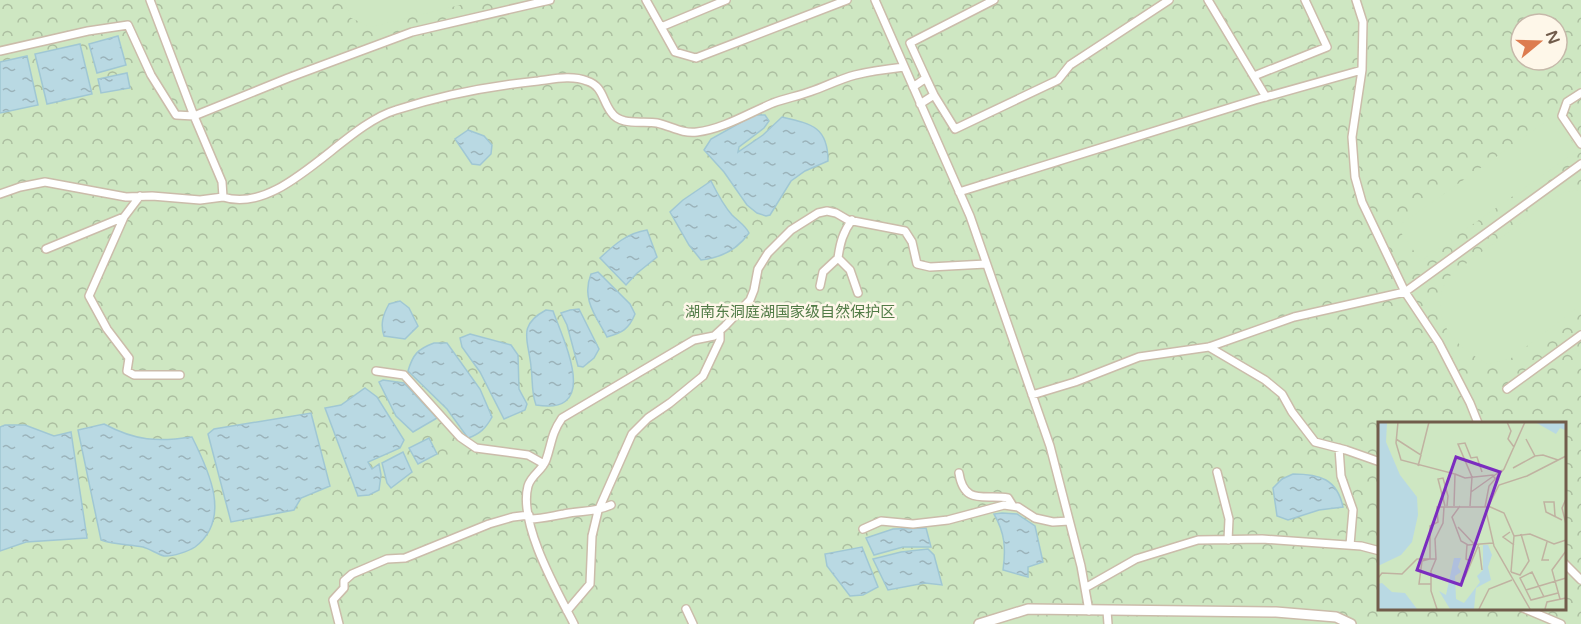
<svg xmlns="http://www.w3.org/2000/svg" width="1581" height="624" viewBox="0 0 1581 624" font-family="'Varela Round','Noto Sans SC',sans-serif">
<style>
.park{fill:url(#park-crowns);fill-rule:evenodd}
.pitch{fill:#cee7c2}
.water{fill:url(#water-ripples);stroke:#a0c7d4;stroke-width:1.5}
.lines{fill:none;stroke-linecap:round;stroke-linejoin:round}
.minor-casing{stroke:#cbbcaa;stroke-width:10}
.tertiary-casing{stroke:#cbbcaa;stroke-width:12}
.minor{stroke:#fff;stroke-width:7}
.tertiary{stroke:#fff;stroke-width:9}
.labels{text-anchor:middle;stroke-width:5;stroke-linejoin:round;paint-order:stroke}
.park-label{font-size:15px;fill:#517b46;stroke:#fef7e9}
.inset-road{fill:none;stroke:#c0b2a1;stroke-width:1.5}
.view{fill:#7b2cbf;fill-opacity:0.15;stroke:#7b2cbf;stroke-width:3}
.inset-edge{fill:none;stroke:#715c4b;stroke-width:3}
</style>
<defs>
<pattern id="park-crowns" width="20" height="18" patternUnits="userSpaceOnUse" patternTransform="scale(1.5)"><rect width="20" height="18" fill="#cee7c2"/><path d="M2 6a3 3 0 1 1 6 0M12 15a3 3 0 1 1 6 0" fill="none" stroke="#acbea0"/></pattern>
<pattern id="water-ripples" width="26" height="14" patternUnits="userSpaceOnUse" patternTransform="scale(1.5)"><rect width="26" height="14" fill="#b9d9e3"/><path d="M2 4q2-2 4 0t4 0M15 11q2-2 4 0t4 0" fill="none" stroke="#9bb3ba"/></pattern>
</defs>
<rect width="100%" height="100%" fill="#fbf4e3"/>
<path class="park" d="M0,0H1581V624H0ZM1521,24H1557V60H1521ZM1380,423H1564V608H1380Z"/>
<path class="pitch" d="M344,0H467L460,5L371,27L351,18Z
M1239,0H1275L1245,14Z
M1554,116L1578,150L1421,261L1397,227Z
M1581,190V305L1510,359L1487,364C1462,349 1436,330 1441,297C1441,291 1445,284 1447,278L1543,206L1565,192Z"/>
<path class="water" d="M118,36L126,65L97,73L89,44Z
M80,44L92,94L47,104L35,54Z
M27,56L38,105L0,113V62Z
M127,73L130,88L101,93L98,79Z
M754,115H765L769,121L764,128L739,147L738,152L763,135L782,117C812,124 828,127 828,161L805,171L791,181L770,215L766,216L757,213L747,205L724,172L704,150L711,139Z
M468,130L484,136L492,145L491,154L480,165L472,164L455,139Z
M711,181C717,193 723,205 732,215C739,222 745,225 749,233C737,250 721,258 701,260L689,245L670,212L683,200Z
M647,230L657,257L636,274L626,285L600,258C614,245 627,233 647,230Z
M598,272L630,304L635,314C629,329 622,333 607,337C596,316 581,299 591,274Z
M400,301L409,308L418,326L405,339L384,336C380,324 383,315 389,304Z
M579,309L599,349L594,358L583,367L578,366L567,325L561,313L570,310Z
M546,310L553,311C564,342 601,416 536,405C531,392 533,380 531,367C529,341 516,326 546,310Z
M470,334L511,345L518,355L519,389L527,404L525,410L504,419L480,372L462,347L460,338Z
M434,343H447L480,389L492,417C486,428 480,434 468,438L447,409L408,371C413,354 418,349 434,343Z
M383,380L404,383L437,418L413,432L396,416L379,382Z
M365,388L377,397L404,440L400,448L368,462L372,469L379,464L381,475L379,490L369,495L358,496L325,408L341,405Z
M311,413L330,486L301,498L294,510L231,522L208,434L214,429Z
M104,424C136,441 157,442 192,437C209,471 232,519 195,547C189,551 172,557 164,556C157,554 150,549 143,547C129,544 115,545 101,540L78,430Z
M5,425H25L54,436L71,432L87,538L26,542L0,551V427Z
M429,438L437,454L418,464L409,448Z
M403,452L412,472L391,488L387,483L382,463Z
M1293,474C1320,474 1337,479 1343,507L1319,510L1288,520L1277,516L1273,488L1282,479Z
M1002,513L1017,514L1035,526L1043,562L1028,567V577L1003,570C1006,549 1005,533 994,514Z
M926,528L931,547H903L874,555L866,538L893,529Z
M862,547L878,587L863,595L850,596L827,566L825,554Z
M928,549L934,555L942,585L925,583L888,590L873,559L901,552Z"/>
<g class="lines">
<g class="minor-casing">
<path id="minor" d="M150,0L194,116L222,182L223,197C282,216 342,126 396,110C442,95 489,86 538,81C554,79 572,75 587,81C603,86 602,100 611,112C621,127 643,120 657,123C671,126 682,134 697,132C723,129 749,113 773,103C786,98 799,96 812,91C826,86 840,79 855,75C871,71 887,69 904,67
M646,0L675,52L696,58L847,0
M875,0L970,216L1050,446L1081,566L1089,611
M1208,0L1266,97
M661,27L726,0
M0,51L88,31L128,25L151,75L176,115L194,116L288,78L412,32L550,0
M1362,70L1352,137L1355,177L1362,202L1405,292L1439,343L1470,403L1478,423
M1254,76L1327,47L1305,0
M926,78L934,95
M913,87L926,78L910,43L994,0
M1581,93L1567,102L1562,116L1581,144
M920,104L934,95L955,129L1058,80L1070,65L1169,0
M959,192L1255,100L1362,70L1363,22L1356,0
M0,194L20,187L45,182L126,197L152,196L200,200L223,197
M124,217L89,296L107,329L129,358L127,371L134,375H180
M46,249L124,217L140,196
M838,258L850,270L858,293
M820,286L823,272L838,258C840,243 843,232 852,220
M1209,347L1265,380L1282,394L1292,412L1315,442L1346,450L1380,462
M376,371L404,375L460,437L476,448L528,455L544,464
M1507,389L1581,335
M1032,395L1075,382L1139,357L1209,347L1294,317L1405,292L1581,164
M1339,448L1341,476L1353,510L1350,545
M1217,472L1229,519L1228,540
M959,473C964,506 985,494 1008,498L1013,506
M530,519C543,519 552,516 564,514C582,510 593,513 611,505
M863,529L881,521L913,524L948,520L1004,505L1018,507L1035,518L1053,522L1069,521
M1564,563L1581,580
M1085,588L1136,559L1198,540L1262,539L1361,546L1380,551
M1523,608L1561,624
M686,609L693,624
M567,611L590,584L592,536L598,511L632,434L648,418L670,403L703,376L720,340V331
M1107,611L1108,624
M339,624L333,600L344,588V581L352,574L387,559L405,558L489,524L513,517L529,515
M574,624C557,591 518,523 528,486C531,475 542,471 546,460C552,443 551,434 562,418L694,340L714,336L725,326L750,300L754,290L758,269L768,253L791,230L818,213L827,211L836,213L848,220L905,231L912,242L917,264L930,267L986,264"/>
</g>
<g class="tertiary-casing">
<path id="tertiary" d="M979,624L1028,609L1276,612L1336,617L1351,624"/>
</g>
<use href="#minor" class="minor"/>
<use href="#tertiary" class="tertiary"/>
</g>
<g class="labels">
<g class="park-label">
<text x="790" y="317">湖南东洞庭湖国家级自然保护区</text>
</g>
</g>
<g transform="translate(1378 422)">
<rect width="188" height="188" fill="#fbf4e3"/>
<path d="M0,0H187V187H0Z" fill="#cee7c2"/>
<path d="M0,0H15L9,1L8,20L22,53L39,75L40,93L34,120L23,133L0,144ZM157,0H187V8L182,6L178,12ZM105,123H110L114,133L110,145L113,158L98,166L96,187H72L61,169L68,173L76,136H83L80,145L83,150L77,154L78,177L86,181L102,160L99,154L105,148ZM4,161L14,170L27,171L39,187H0V162Z" fill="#b9d9e3"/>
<path class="inset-road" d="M20,0L18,21L23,38L77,52L76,84M129,0L133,9L130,17L136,25M18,17L43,33L40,44M148,17L157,34L165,33L180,38M43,32L51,0M135,46L157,34M77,52L87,56L115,53L117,57M93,70L124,48M188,77L184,86L188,102M67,84L60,57L65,56L70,74L69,84M82,84L74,95L83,119L90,123L115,121M92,84L94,55L80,22L87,21L93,36L99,35L104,50M110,84L126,91L136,114L133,150M107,85L111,64L126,47L147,0M177,94L176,80H166L168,90L184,98M80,105L96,122M132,110L125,115L136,123M136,114L152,112L176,122L188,118M169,120L164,138H171M89,123L88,137L92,139M101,125L104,148M58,137L53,149V169L59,187M133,150L142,153L151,139L143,112M87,155L101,122M0,156L4,151L24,152L39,137H58L57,117L65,101L66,85M53,162H41L44,139L52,137V104L60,100L59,85H109M148,168L142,156L154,150L166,175M180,171L153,178L148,168L188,156M182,177L174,148L188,129M101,187L111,167L134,158M152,187L116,124L108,89L121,63L149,54L188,34M167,187L169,180L188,176"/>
<path class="view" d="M78,35L122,50L83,163L39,148Z"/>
<rect width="188" height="188" class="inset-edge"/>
</g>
<g transform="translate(1539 42) rotate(71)"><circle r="28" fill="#fef7e9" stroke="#c6b9aa" stroke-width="1.5"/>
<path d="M0-4.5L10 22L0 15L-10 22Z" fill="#dd7c4f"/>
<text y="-9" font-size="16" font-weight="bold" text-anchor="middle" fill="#715c4b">N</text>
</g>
</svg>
